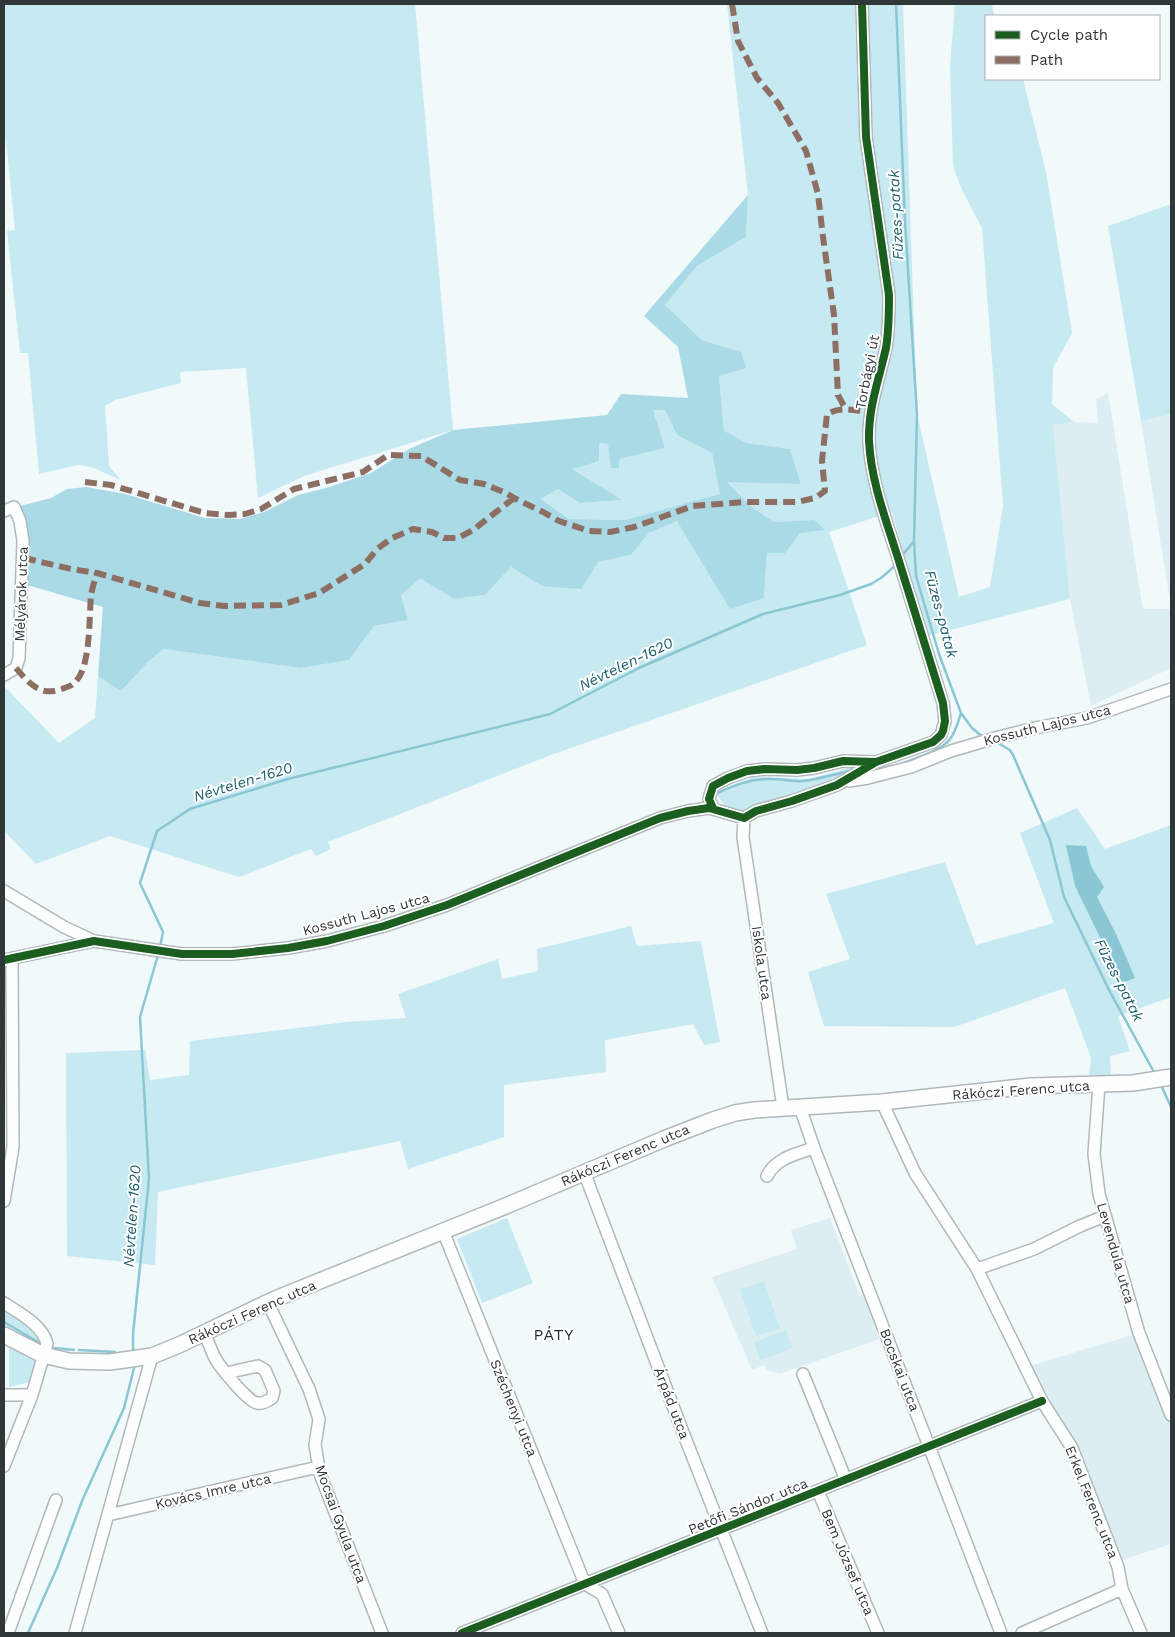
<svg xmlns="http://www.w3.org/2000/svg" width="1175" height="1637" viewBox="0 0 1175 1637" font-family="'Work Sans',sans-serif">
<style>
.built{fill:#dceef2}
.green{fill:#c6e9f2}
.forest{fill:#a9dae6;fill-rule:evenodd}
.water{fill:#8bc6d4}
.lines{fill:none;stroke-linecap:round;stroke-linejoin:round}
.stream{stroke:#8bc6d4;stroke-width:2.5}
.minor-casing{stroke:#b1b8ba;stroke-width:14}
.major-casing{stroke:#b1b8ba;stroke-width:18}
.minor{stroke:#fdfefe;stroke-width:11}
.major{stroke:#fdfefe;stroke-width:15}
.quiet{stroke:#8d6e63;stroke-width:6;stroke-dasharray:12 6;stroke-linecap:butt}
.cycleway-casing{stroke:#fff;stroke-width:11}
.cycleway{stroke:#1b5e20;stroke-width:8}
.labels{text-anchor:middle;stroke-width:4;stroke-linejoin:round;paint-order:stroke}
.street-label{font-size:14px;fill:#303739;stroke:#fff}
.water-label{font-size:15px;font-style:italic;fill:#1c5f6d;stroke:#fff}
.quarter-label{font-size:16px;letter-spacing:1px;fill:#1f2d31;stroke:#fff}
</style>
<rect width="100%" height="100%" fill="#f1f9fb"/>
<path class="built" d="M1108,393L1143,609H1171V668L1091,706L1070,599L1053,425L1074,422L1098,423L1096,399Z
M1169,414L1171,427V607L1141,421Z
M830,1218L860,1296L867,1293L879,1323L874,1325L879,1339L780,1374L767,1370L764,1365L752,1370L712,1277L797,1249L791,1230Z
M1139,1333L1171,1415V1544L1119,1561L1080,1456L1026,1367Z"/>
<path class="green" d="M4,4H415L453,430L304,476L258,498L246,368L180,372L181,383L115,400L105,406L109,466L121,480L91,467L78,465L39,474L28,353H20L7,231L15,230L4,121Z
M727,4H903L917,414L959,597L990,587L1003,506L982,228L962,190L953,166L950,66L955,4H992L994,16H986V79H1023L1046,172L1072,333L1053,368L1052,404L1074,422L1053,425L1070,599L927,636L892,512L829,532L867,645L551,755L328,842L331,849L316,856L311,849L239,877L110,836L36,864L4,831V690L6,688L59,743L95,718L98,676L121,691L148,662L163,649L301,668L349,660L374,626L408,620L401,595L420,577L454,599L485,595L511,567L542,586L598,562L631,555L649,533L677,521L764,598L767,553L785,552L800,533L814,520L774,522L753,508L726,481L801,484L790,449L747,443L724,432L719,375L741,352L702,340L665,305L697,266L746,237L748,195Z
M1171,204V414L1141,421L1108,226Z
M653,410H665L677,435L712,453L721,494L625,520L569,519L539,499L558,489L580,503L621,500L572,469L599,443L608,444L612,468H619L620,459L665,448Z
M849,768H861L863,771C844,778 743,817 731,810C724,806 720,799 716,793L737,783L751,778L765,777L809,779Z
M1077,808L1105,849L1171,825V997L1118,1016L1130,1051L1110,1056L1111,1077L1089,1075L1091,1058L1065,988L954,1027L824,1026L808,972L850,959L826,894L945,862L976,945L1054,923L1020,833Z
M631,926L637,946L701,941L720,1042L704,1045L693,1024L605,1040L606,1072L504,1085V1137L408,1169L400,1141L158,1192L155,1265L67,1256L66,1053L145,1050L150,1080L189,1075L190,1041L347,1022L406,1018L398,994L498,959L502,979L538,971L537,949Z
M507,1218L533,1283L482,1303L457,1239Z
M764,1281L780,1328L756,1336L740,1289Z
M4,1307L28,1322L43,1343L40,1347L4,1330Z
M786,1330L793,1348L760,1360L754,1342Z
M9,1345L36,1358L31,1382L9,1387Z"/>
<path class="forest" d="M748,195L746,237L697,266L665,305L702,340L741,352L746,368L719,376L724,431L747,443L790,449L801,484L727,482L753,508L774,522L814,520L825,530L800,533L785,553H767L764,598L730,609L677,521L649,533L631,555L598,562L581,589L542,586L511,567L485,595L454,599L420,578L401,595L408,620L374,626L349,660L301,668L163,649L148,662L121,691L98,676L103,607L27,585V545L20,506L51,498L67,489L86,487L125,494L205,518L240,519L264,512L298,495L326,488L371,473L409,449L453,430L607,415L621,394L688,398L678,347L644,316ZM653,410H665L677,435L712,453L720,494L625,520L569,519L540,499L558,489L580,503L622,500L572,469L599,461V443L608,444L611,468H619L620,459L665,448Z"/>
<path class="water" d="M1066,845L1086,846L1091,866L1104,887L1097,897L1117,936L1135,978L1122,983L1075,886Z"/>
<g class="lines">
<path class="stream" d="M896,4L905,222L917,414L914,541L916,576L939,654L961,713L972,728L984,738
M901,557L914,541
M996,742L1010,750L1013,755L1050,840L1064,897L1109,990L1155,1074
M898,765C912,760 943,750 950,739C956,731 958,722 961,713
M715,794C733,786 751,778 772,779C782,779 793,782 803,781C820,779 836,774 853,770
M160,947L163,932L140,883L157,831L190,809L288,779L550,714L639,668L763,614L840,595L871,584L881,578L897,564
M1160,1083L1171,1107
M4,1322L43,1345
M54,1348L74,1350
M79,1350L115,1352
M133,1353V1334L149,1179L140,1017L158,955
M28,1633L57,1568L82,1501L124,1408L135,1364"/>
<g class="minor-casing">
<path id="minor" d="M862,4L866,137L889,295C889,312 889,330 886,348C879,379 868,408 869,441C871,481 886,520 898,558C913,606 928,655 943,703L945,721L941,735
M4,511L14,507L20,521L23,541L19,658L16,668L4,675
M849,781L868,778L911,767L951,751L995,738L1035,728L1087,718L1171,689
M713,808L709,799L713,786L728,778L747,771L765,769L797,770L814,768L843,761L876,762
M744,818L743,837L783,1108
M4,891L64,927L94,941
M4,960L94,941L182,954H232L288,948L327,941L384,926L447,905L660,818L688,811L709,808L744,818L756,811L792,801L837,785L876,762L933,742L941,735
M1099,1084L1094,1154L1099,1194L1139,1333L1171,1415
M882,1102L915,1173L977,1269L1042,1401L1072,1448L1118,1567L1122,1589L1141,1633
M800,1107L814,1148L1001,1633
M584,1172L684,1435L762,1633
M767,1176C776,1158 796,1154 814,1148
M4,1201L13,1147L12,959
M443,1231L585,1584L602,1594L619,1633
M977,1269L1034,1249L1080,1226L1105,1216
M4,1303C19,1313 43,1325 47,1344L32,1395L4,1466
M268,1303L309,1389L319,1419L315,1445L320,1474L382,1633
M204,1332C208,1341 211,1350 215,1358C220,1367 248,1402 257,1403C263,1404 268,1401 272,1398L274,1391L265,1370L258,1366L226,1373
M803,1374L846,1480
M4,1395H32
M818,1491L878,1633
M108,1515L318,1467
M8,1633L56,1500
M75,1633L152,1356
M462,1633L1042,1401
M1022,1633L1122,1589"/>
</g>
<g class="major-casing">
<path id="major" d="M4,1335L43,1355L69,1361L110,1362L152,1356L179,1345L275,1299L508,1205L664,1139L713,1120L735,1113L754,1110L882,1102L1031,1086L1133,1083L1171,1077"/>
</g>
<use href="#minor" class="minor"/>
<use href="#major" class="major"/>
<path class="quiet" d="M732,4L738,41L757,78L778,103L806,151L818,194L823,237L834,315L838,395L845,408
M85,482L111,485L205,513L228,515L245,514L261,509L294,489L363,472L388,455L421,456L460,480L484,484L506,493L514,498L543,512L559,521L589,531L610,532L634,527L693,506L745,502H797L815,498L825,491L822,461L827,414C842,406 854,410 870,413
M24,558L71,569L97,573L200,603L224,606L281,605L319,593L365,564L377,549L392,538L413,529L432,532L444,538H458L473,530L514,498
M16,668C27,681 39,696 58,690C64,688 71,687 75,682C91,668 89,616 91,596C92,588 95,580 97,573"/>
<g class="cycleway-casing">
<path id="cycleway" d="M713,808L709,799L713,786L728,778L747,771L765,769L797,770L814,768L843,761L876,762
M4,960L94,941L182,954H232L288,948L327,941L384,926L447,905L660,818L688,811L709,808L744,818L756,811L792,801L837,785L876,762L933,742L941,735L943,731L945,721L943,703C928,655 913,606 898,558C886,520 871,481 869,441C868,408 879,379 886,348C889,330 889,312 889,295L866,137L862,4
M462,1633L1042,1401"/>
</g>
<use href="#cycleway" class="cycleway"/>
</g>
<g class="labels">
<g class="street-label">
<text transform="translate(867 372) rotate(-79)" y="5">Torbágyi út</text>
<text transform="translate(21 594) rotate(-88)" y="5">Mélyárok utca</text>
<text transform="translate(1047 725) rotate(-14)" y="5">Kossuth Lajos utca</text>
<text transform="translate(366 914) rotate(-15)" y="5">Kossuth Lajos utca</text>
<text transform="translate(762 963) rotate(82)" y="5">Iskola utca</text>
<text transform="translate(1021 1090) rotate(-4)" y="5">Rákóczi Ferenc utca</text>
<text transform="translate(625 1155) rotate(-23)" y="5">Rákóczi Ferenc utca</text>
<text transform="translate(1116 1253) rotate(74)" y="5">Levendula utca</text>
<text transform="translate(252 1312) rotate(-24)" y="5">Rákóczi Ferenc utca</text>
<text transform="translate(900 1370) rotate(69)" y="5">Bocskai utca</text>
<text transform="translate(672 1403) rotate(69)" y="5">Árpád utca</text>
<text transform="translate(514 1408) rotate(68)" y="5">Széchenyi utca</text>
<text transform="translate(213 1491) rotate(-13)" y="5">Kovács Imre utca</text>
<text transform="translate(1092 1502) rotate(68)" y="5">Erkel Ferenc utca</text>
<text transform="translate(748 1506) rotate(-22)" y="5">Petőfi Sándor utca</text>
<text transform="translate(341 1524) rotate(70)" y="5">Mocsai Gyula utca</text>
<text transform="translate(848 1562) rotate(67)" y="5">Bem József utca</text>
</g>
<g class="water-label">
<text transform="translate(896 215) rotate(-93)" y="5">Füzes-patak</text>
<text transform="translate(941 614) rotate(75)" y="5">Füzes-patak</text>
<text transform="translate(626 664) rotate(-26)" y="5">Névtelen-1620</text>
<text transform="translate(243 782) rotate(-17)" y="5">Névtelen-1620</text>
<text transform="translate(1119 980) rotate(63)" y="5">Füzes-patak</text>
<text transform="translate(132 1216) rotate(-86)" y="5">Névtelen-1620</text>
</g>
<g class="quarter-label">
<text x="554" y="1340">PÁTY</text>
</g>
</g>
<rect width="1175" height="1637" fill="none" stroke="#303739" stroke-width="10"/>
<rect x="985" y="15" width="175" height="65" fill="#ffffff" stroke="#acafb0"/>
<rect x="995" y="31" width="25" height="8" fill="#1b5e20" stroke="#acafb0"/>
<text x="1030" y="40" font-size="15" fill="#303739">Cycle path</text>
<rect x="995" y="56" width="25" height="8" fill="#8d6e63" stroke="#acafb0"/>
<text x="1030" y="65" font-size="15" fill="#303739">Path</text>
</svg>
